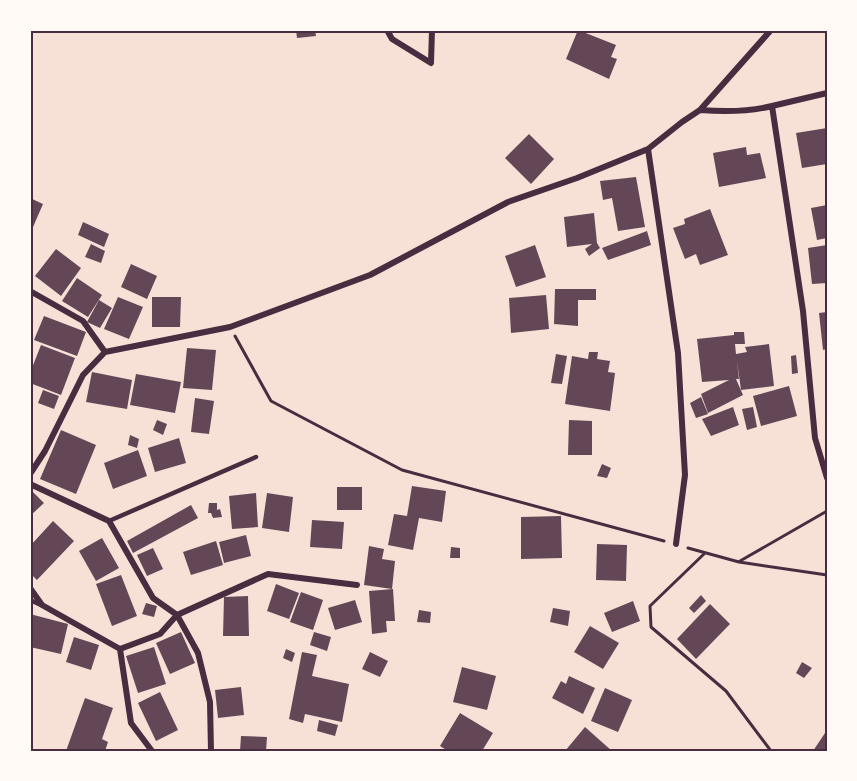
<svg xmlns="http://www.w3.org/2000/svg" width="857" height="781" viewBox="0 0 857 781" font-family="Ubuntu,sans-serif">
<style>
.building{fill:#644757}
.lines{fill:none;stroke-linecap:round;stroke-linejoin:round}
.path{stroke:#4a2c40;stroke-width:3}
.service{stroke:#4a2c40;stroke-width:4.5}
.minor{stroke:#4a2c40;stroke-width:6}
.neatline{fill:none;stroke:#4a2c40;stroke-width:2}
</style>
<rect width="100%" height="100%" fill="#f7e1d7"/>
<path class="building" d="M296,30H315L316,36L297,38Z
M578,30L616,45L611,57L617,59L609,79L566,59Z
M827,128V164L802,168L796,133Z
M529,134L554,159L531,184L505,158Z
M746,147L747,155L760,153L766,178L719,187L713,153Z
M636,177L645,227L618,231L612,198L603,200L600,181Z
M30,198L43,204L30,234Z
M827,205V238L817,240L811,208Z
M710,209L728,255L700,265L696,254L685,259L673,228L685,224L684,219Z
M594,213L597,243L600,248L589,256L585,249L592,244L567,247L564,217Z
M83,222L109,234L104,247L78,235Z
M647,231L651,245L608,260L602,248Z
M91,244L105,251L101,263L85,257Z
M535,245L546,277L516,287L505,256Z
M827,245V283L812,284L808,248Z
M56,249L81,268L61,296L35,276Z
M131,264L157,276L147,299L121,287Z
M77,278L102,295L88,317L62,301Z
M555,289H596V300H578V326L554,324Z
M546,295L549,329L511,333L509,298Z
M118,297L143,307L129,339L104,329Z
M152,297H181L180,327H152Z
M99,300L112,308L100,328L87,322Z
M827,312V349L823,350L819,313Z
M44,316L86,332L77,356L34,340Z
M734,332H744L745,344H735L736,354L747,352L745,347L769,344L774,386L741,390L737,361L739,379H736L743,395L708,413L701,394L729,380L702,382L697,339L734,335Z
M41,345L75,358L61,395L30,383V373Z
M187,348L216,350L212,390L183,388Z
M589,352H598L597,359L610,361L608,372L615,373L610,411L565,404L572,356L588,359Z
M556,354L567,356L562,384L551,383Z
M796,355L798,373L792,374L791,356Z
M92,372L132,380L127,409L86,402Z
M136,374L181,382L175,413L130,405Z
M789,386L797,416L761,426L753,396Z
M43,390L59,396L54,409L38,403Z
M701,397L708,414L696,418L690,403Z
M195,398L214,401L209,434L191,432Z
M733,407L739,425L711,436L702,419Z
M753,407L757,427L747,430L742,409Z
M157,420L167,424L163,435L153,430Z
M569,420L592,421V455H568Z
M61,430L96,445L76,494L40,479Z
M130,435L139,439L137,448L128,445Z
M179,438L186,463L155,472L148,448Z
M138,450L147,476L113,489L104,463Z
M602,464L611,468L607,478L597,476Z
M412,486L446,491L442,522L419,518L413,550L388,545L394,514L407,516Z
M337,487H362V510H337Z
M30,489L44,503L30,516Z
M256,493L258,527L232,529L229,496Z
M267,493L293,497L289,532L262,528Z
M209,503H217V510L220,509L222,517L213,518L211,513H208Z
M191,505L198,518L133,553L127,541Z
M561,516L562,558L521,559V517Z
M312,520L344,522L342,549L310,547Z
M53,521L74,541L37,580L30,573V546Z
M246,535L251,556L224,563L219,542Z
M102,538L119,568L96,581L79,551Z
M216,541L223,565L191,575L183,552Z
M597,544L627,545L626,581L596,580Z
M369,546L384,549L382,559L395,561L392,589L364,585Z
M451,547L460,548V558H450Z
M153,548L163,569L147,576L137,555Z
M121,575L137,616L112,626L96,584Z
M276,584L299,593L289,619L267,611Z
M393,589L395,621H386L387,632L372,634L369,591Z
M301,592L323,600L313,630L290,622Z
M701,595L706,601L694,613L689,608Z
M248,596L249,636H223L224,597Z
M355,600L362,622L335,630L328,608Z
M633,601L640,621L612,632L604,613Z
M146,603L157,606L154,617L142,614Z
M710,604L730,624L696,659L677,639Z
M553,608L570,611L568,626L550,622Z
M419,610L431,612L430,623L417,622Z
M30,614L68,624L61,654L30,647Z
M590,626L619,643L603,669L574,652Z
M181,632L195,663L170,674L156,643Z
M314,632L331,637L327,651L310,645Z
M74,637L99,645L91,670L66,662Z
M154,647L166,684L138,693L126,656Z
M286,649L295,653L292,662L283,658Z
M302,652L317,655L312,676L349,684L342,722L305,714L303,723L289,719Z
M370,652L388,661L380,677L362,669Z
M802,662L812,668L804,678L796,673Z
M462,667L496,676L487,710L453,702Z
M569,676L595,688L583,714L552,698L561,681L566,684Z
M241,687L244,715L218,718L215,690Z
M605,688L632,700L618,732L591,721Z
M160,692L178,730L156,741L138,703Z
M85,698L113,708L102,739L108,742L105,751H66Z
M460,713L493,733L482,751H448L440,746Z
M319,720L338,725L335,736L317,731Z
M585,727L612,751H565Z
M827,730V751H813Z
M241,736L267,737L266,751H240Z"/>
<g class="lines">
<path class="path" d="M235,336L271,401L402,470L664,541
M688,548L739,562L827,575
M705,553L650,606L651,627L726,691L771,751
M740,561L827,511"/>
<path class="service" d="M109,521L256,457
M30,600L41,605"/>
<path class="minor" d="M387,30L392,39L431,63L432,30
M827,93L772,106L803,311L815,438L827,478
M700,110C725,112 748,112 772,106
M648,149L678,353L685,475L676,544
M30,291L83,321L105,352
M30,474L45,451L83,375L105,352L230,327L370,275L508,202L577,178L648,149L682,122L700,110L771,30
M30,484L109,521L153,598L177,615L198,653L210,702L211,751
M30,588L42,605L120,649L160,634L177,615L268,574L357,585
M120,649L131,723L152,751"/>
</g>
<rect width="857" height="781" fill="none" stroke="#fffaf5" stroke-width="63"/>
<rect x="32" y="32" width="794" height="718" class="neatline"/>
</svg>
